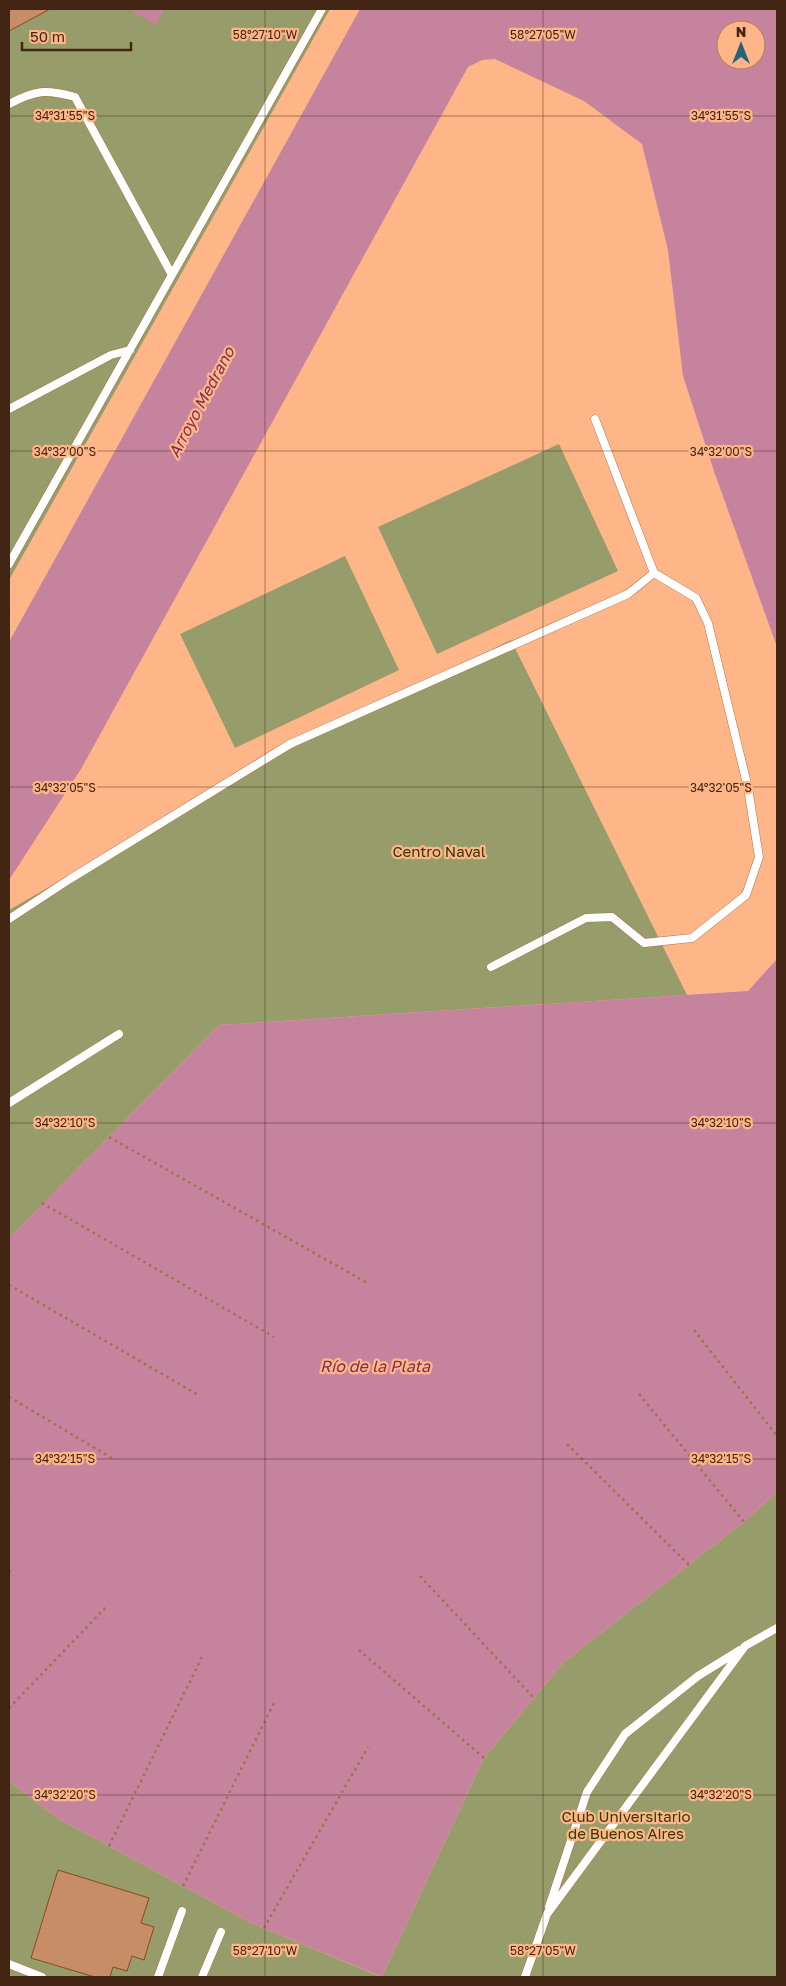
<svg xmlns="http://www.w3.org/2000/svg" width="786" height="1986" viewBox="0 0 786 1986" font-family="'Golos Text',sans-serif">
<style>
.green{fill:#969c6a}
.water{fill:#c5839e;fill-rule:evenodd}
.building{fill:#c78d67;stroke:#894a1a}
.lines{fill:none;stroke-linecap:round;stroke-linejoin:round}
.lane-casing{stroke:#b47144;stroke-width:9}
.path{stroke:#a3704f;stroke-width:2.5;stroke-dasharray:2.5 4;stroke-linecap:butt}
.lane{stroke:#fff;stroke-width:8}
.ticks{fill:none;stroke:#422613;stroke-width:1;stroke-opacity:0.45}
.labels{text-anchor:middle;stroke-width:4.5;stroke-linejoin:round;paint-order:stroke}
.park-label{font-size:15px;fill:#343802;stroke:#feb688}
.water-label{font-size:16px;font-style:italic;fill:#7d2d53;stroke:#feb688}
.ticks-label{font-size:12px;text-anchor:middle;fill:#422613;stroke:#feb688;stroke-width:4.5;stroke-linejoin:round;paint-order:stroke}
</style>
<rect width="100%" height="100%" fill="#feb688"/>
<path class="green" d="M9,9H330L9,580Z
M559,444L618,571L437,654L378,527Z
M345,556L399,670L235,748L180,634Z
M511,640L687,995L219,1025L9,1238V910L294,747Z
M777,1492V1977H382L484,1758L564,1662L744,1522Z
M9,1781L57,1818L251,1923L381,1977H15L9,1975Z"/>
<path class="water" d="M134,9H165L156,25L133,12Z
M360,9H777V647L715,474L683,376L668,250L642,144L584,101L495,59L482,60L468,67L81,769L9,880V642ZM726,30H756V60H726Z
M777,959V1492L744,1522L564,1662L484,1758L382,1977L251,1923L57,1818L9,1781V1238L219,1025L748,991Z"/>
<path class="building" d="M9,9H50L9,31Z
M58,1870L149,1898L141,1923L154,1927L144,1960L132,1956L127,1971L113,1967L110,1977H95L31,1958Z"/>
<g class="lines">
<g class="lane-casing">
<path id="lane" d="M9,104C36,90 45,89 75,97L172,275
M9,409L111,355L130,350
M9,564L322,9
M9,919L70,879L290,744L628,594L654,573L595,419
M491,967L586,918L612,917L644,943L692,938L746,895L759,857L748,788L708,623L696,598L654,573
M9,1103L119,1034
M549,1907L587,1792L625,1734L698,1676L740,1650
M9,1964L42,1977
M158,1977L182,1911
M202,1977L221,1932
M525,1977L547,1914L745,1646L777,1628"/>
</g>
<path class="path" d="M109,1137L369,1284
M42,1203L274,1337
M9,1285L200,1396
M694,1330L777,1436
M639,1394L744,1522
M9,1397L115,1460
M567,1444L689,1565
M9,1501V1502
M9,1572L11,1569
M420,1576L534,1698
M359,1650L484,1758
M9,1708L108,1605
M109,1846L203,1655
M183,1886L275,1701
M264,1928L368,1747"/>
<use href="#lane" class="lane"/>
</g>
<path class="ticks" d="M265,9V1977M543,9V1977M9,116H777M9,451H777M9,787H777M9,1123H777M9,1459H777M9,1795H777"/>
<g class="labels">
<g class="park-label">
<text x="439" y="857">Centro Naval</text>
<text x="626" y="1822">Club Universitario<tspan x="626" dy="17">de Buenos Aires</tspan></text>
</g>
<g class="water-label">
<text transform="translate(201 402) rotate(-62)" y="6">Arroyo Medrano</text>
<text x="375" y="1372">Río de la Plata</text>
</g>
</g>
<g class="ticks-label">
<text x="265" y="39">58°27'10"W</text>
<text x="543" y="39">58°27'05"W</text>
<text x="65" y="120">34°31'55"S</text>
<text x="721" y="120">34°31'55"S</text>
<text x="65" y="456">34°32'00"S</text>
<text x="721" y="456">34°32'00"S</text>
<text x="65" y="792">34°32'05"S</text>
<text x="721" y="792">34°32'05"S</text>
<text x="65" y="1127">34°32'10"S</text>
<text x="721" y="1127">34°32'10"S</text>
<text x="65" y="1463">34°32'15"S</text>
<text x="721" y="1463">34°32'15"S</text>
<text x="65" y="1799">34°32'20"S</text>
<text x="721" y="1799">34°32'20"S</text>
<text x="265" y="1955">58°27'10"W</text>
<text x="543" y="1955">58°27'05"W</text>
</g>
<rect width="786" height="1986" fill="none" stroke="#422613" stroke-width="20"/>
<g transform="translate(741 45)"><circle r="24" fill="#feb688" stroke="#b37c59"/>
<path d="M0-4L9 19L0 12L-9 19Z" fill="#2a607b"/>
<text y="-8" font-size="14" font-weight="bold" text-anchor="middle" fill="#422613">N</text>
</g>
<path d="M22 42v8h109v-8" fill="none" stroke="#422613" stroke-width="2.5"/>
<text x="30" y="42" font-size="15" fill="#422613" stroke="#feb688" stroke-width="4" paint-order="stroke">50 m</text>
</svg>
